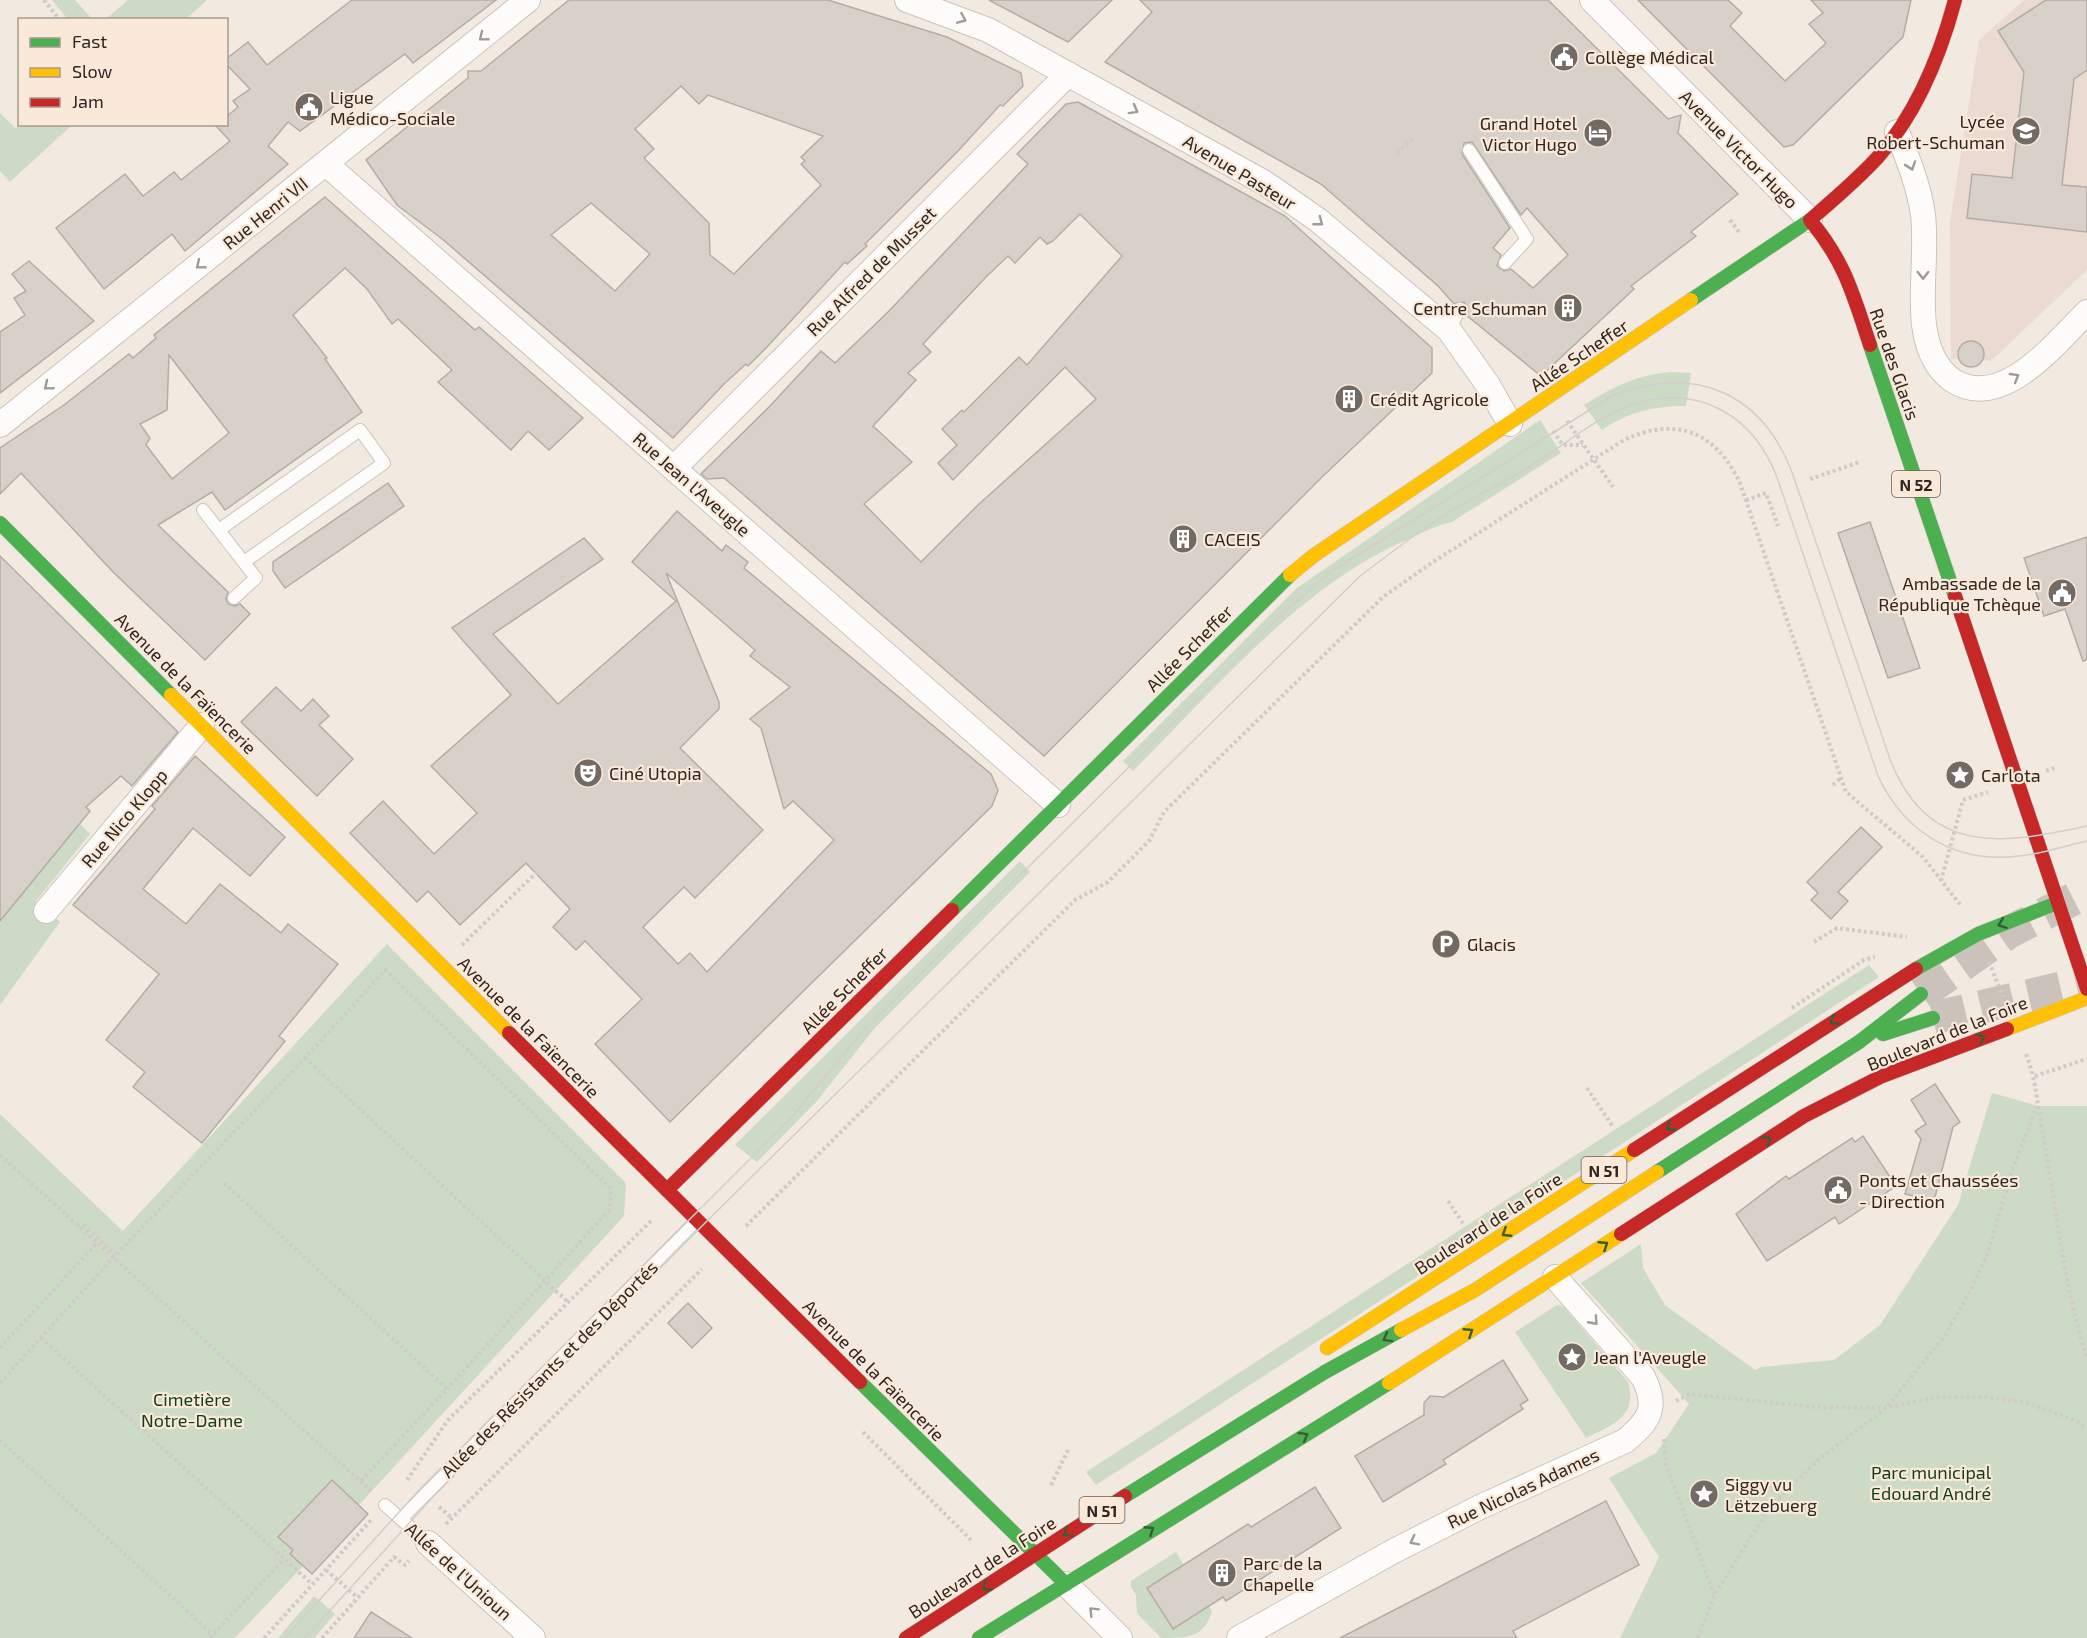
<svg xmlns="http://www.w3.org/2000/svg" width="2087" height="1638" font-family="'Exo 2',sans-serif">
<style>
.education{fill:#ebdad1}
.green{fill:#cddbc6}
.building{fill:#d8d1ca;stroke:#b4ada7;stroke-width:1.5;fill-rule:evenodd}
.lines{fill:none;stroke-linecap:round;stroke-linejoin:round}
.primary-tunnel{stroke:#cbc2bb;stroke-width:33;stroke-dasharray:33 16;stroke-linecap:butt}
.lane-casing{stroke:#cac4bd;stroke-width:14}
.street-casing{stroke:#cac4bd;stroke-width:26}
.fast-casing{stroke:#cac4bd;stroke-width:15}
.slow-casing{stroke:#cac4bd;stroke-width:15}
.jam-casing{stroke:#cac4bd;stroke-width:15}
.path{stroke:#cecbc8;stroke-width:4;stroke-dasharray:3 3;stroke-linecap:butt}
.lane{stroke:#fdfcfa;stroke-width:12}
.street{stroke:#fdfcfa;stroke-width:24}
.fast{stroke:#4caf50;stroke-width:14}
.slow{stroke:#ffc107;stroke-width:14}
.jam{stroke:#c62828;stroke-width:14}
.tram{stroke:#d1cecc;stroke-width:1.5}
.oneway{stroke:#9f9c98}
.oneway2{stroke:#395d34}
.labels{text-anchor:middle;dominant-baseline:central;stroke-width:4.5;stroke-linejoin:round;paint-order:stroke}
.shield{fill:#fae8d9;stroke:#6a6058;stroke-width:1.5}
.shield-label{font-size:16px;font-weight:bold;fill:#2d2621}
.poi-label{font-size:18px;fill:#2d2621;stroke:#fae8d9;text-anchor:start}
.street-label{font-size:18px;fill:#2d2621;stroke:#fae8d9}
.park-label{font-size:18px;fill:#0f3e18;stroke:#fae8d9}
</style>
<rect width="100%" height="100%" fill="#f2e9e1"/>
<!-- education -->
<path class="education" d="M2024,0H2087V270L1991,361L1984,360L1976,367L1965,366L1958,359H1951L1950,222L1979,40Z"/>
<!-- green -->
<g class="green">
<path d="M52,0H75L92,19H65L66,17Z"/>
<path d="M128,0H207L186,19H106Z"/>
<path d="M0,113L15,128L20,125H72L10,182L0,171Z"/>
<path d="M1672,372L1691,373L1686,406C1654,406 1628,412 1602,430L1584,405C1612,387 1639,374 1672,372Z"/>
<path d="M1540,420L1561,453L1452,522C1436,526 1423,532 1409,539C1302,584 1215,689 1133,771L1123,761L1297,588Z"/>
<path d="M0,743L90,834L36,901L60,922L0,1005Z"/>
<path d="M1020,861L1030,872L874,1029L817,1101L757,1162L735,1145Z"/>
<path d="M387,944L626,1183L624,1216L359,1505L368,1514L312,1574L303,1566L235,1638H0V1114L123,1231Z"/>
<path d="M1869,965L1879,977L1096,1485L1086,1472Z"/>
<path d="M1992,1093L2038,1106H2087V1638H1620L1659,1557L1609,1478L1656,1453L1689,1404L1581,1283L1641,1244L1643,1268L1665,1305L1755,1370L1761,1367L1834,1360L1880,1325L1958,1205Z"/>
<path d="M1557,1305L1563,1306L1628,1382C1638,1417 1612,1425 1586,1438L1515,1332Z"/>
<path d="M1176,1552L1185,1567L1173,1629L1209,1606L1212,1612C1203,1638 1188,1638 1161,1638L1137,1613L1136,1595L1131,1587V1581Z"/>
<path d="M314,1596L335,1614L314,1638H278Z"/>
</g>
<!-- building -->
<g class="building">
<path d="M352,0H496L413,63L405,54L300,131L288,122L268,146L288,164L185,251L172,234L104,289L56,228L125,174L143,196L174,172L181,180L230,141L216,126L226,124V117L238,107L233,101L250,89L226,64V59L248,42L267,65Z"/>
<path d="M569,0H828L947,37L1021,73L1023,86L1003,106L1000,105L958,151L865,244L867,246L847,264L845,262L767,347L748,366L746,364L724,384L673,438L441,238L397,205L366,160L468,78V71H481ZM681,86L699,104L708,95L823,136L801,157L805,161L801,164L821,185L734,274L710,255L709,223L644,158L654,149L635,129ZM591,203L650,254L615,291L551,235Z"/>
<path d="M989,0H1112L1068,42Z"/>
<path d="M1140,0H1548L1668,119L1681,115L1678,133L1738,194L1691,232L1696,236L1631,286L1634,289L1541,376L1466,315L1468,308L1464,302L1454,304L1438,286L1321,184L1105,62L1152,12ZM1472,142L1521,215L1527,208L1568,255L1533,288L1511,269L1504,271L1497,266L1501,255L1493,248L1510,228L1462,154L1464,143Z"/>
<path d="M1638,0H1728L1742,13L1730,26L1785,81L1826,43L1809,24L1823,13L1811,0H1911L1903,37L1793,145L1784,147Z"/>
<path d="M2046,0H2087V70L2074,79L2062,185L2087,187V232L1967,218L1972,174L2012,178L2024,72L1998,31Z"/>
<path d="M1078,102L1285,216L1432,348V373L1322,477L1044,756L744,495L724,478L707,479L701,474L769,407L821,351L835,363L889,311L1028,164L1017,154L1066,104ZM1080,214L1122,256L1027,365L1019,357L964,412L962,410L942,429L957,445L938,463L953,480L1065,367L1096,399L978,505L921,562L864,504L912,462L873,426L916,380L908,373L931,352L923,344L986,277L1008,256L1015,263L1040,237L1047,244L1053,241Z"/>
<path d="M325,197L475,330L479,327L583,418L549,450L528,431L511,450L438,382L452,370L398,319L392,324L367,289L345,268L293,315L327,358L325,359L362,412L225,510L212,492L158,525L228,592L226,599L228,604L235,606L240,604L250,614L205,660L113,572L21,473L0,494V448L64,405L129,354L133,358L156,338L154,335ZM169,355L229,433L172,479L146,445L150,438L140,424L167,410Z"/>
<path d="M29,261L94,321L0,393V332L25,315L14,298L26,291L12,274Z"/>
<circle cx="1971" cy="354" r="13"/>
<path d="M388,483L404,506L285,588L273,571V562Z"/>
<path d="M677,511L722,551L726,545L748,562L744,568L991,774L998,790L992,806L670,1122L595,1044L642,999L585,941L576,950L553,927L570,909L526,863L460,925L428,891L417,902L350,833L383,801L434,854L477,813L431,766L511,695L452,628L584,538L603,559L493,634L558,704L676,601L632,562ZM666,573L755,650L750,656L790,687L750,719L761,728L784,809L793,801L834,840L707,972L690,953L678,964L643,927L684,887L695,898L763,830L680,748L719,709V702Z"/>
<path d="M1870,522L1920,668L1888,678L1838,533Z"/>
<path d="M2087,537V660L2083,661L2065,609L2044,616L2024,558Z"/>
<path d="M0,556L178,732L132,786L121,776L86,807L90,811L0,921Z"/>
<path d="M276,687L301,711L313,699L329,716L319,725L353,759L317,796L241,722Z"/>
<path d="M195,756L285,837L250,876L193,828L143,889L186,924L220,884L281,933L288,924L338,964L279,1036L285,1041L202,1143L133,1087L145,1072L106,1040L159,974L73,905L155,809L152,806Z"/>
<path d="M1861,827L1882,847L1838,892L1848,901L1831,919L1811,900L1818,893L1807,882Z"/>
<path d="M1935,1084L1960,1122L1953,1127L1934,1201L1905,1194L1921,1139L1915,1131L1926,1124L1911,1100Z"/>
<path d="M1863,1136L1896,1186L1839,1224L1835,1217L1767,1261L1736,1214L1786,1176L1789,1179L1852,1138L1855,1142Z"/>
<path d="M688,1303L712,1328L692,1348L668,1323Z"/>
<path d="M1503,1360L1528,1400L1520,1405L1523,1409L1443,1460L1446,1464L1383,1502L1355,1456L1424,1415V1403L1430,1396L1444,1397Z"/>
<path d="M332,1480L368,1514L312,1574L290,1554L293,1550L278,1537Z"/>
<path d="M1315,1487L1341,1528L1226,1601L1223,1597L1173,1629L1147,1588L1248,1524L1251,1527Z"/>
<path d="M1606,1501L1639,1565L1513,1631L1517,1638H1340Z"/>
<path d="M371,1612L412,1638H354Z"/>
</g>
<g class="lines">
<!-- primary-tunnel -->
<g class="primary-tunnel">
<path d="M1921,994L2009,932L2087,892"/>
<path d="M1933,1018L2087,982"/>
</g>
<!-- lane casing -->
<g class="lane-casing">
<g id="lane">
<path d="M1469,150L1527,239L1505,263"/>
<path d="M1449,330L1460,309"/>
<path d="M203,510L256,578L234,598"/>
<path d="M219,530L360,430L384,463L244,562"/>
<path d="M385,1505L428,1543"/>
<path d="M401,1519L696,1221"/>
</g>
</g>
<!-- street casing -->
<g class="street-casing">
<g id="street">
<path d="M907,0L988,30L1265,183L1318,220L1449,330L1488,385L1510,424"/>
<path d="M1592,0L1810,220"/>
<path d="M1897,132C1908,159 1919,186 1923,215C1927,251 1920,289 1924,325C1927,347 1934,367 1952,380C2002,413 2056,342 2087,312"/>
<path d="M326,164L1058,805"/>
<path d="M0,425L528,0"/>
<path d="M674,468L1068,74"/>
<path d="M46,911L202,725"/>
<path d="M428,1543L533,1638"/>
<path d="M1066,1584L1120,1638"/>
<path d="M1239,1638L1392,1552L1480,1507L1625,1441C1649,1421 1659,1408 1643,1377L1555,1277"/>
</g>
</g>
<!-- fast casing -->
<g class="fast-casing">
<g id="fast">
<path d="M1691,300L1810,220"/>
<path d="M1870,345L1955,596"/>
<path d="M0,523L171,695"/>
<path d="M952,910L1290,575"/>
<path d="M1916,969L1978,934L2057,903"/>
<path d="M1883,1034L1933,1018"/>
<path d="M1657,1172L1859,1042L1921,994"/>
<path d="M860,1382L1066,1584L979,1638"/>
<path d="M1125,1496L1325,1372L1401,1330"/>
<path d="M1066,1584L1389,1383"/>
</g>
</g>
<!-- slow casing -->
<g class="slow-casing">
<g id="slow">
<path d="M1290,575L1313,556L1691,300"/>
<path d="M171,695L509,1033"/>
<path d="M2007,1029L2087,998"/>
<path d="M1401,1330L1475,1290L1657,1172"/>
<path d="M1327,1348L1634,1150"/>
<path d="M1389,1383L1621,1234"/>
</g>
</g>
<!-- jam casing -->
<g class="jam-casing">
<g id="jam">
<path d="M1870,345C1853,294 1845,262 1810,220C1833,200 1857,180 1878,157C1917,113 1940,56 1955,0"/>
<path d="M1955,596L2087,989"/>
<path d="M509,1033L860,1382"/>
<path d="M1634,1150L1916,969"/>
<path d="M667,1190L952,910"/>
<path d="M1621,1234L1804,1116L1880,1077L2007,1029"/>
<path d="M906,1638L1125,1496"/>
</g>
</g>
<!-- path -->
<g class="path">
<path d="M44,0L58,18L57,20"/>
<path d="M1397,153L1413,138"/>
<path d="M1730,220L1739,232"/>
<path d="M1567,421L1613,487"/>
<path d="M1553,431L1563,445H1583"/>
<path d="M1810,479L1860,462"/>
<path d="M1746,500L1766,493L1778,526"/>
<path d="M2046,771L2057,767"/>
<path d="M1833,785L1841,778"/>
<path d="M1941,881L1963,800L1988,792"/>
<path d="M1814,942L1837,928L1907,937"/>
<path d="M462,945L536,873"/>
<path d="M1989,962L2003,997"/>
<path d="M1792,1008L1864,960L1875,957"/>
<path d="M2026,1054C2036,1079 2037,1103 2042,1129C2056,1205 2063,1285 2087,1358"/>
<path d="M305,1058L569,1303"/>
<path d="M2035,1076L2087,1059"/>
<path d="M1587,1088L1613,1127"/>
<path d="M0,1155L371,1491"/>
<path d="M224,1183L447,1389L360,1482"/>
<path d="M1448,1201L1464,1225"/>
<path d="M77,1225L85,1226L116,1255"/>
<path d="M746,1226L1075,900L1108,882L1149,841L1164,812L1383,597L1433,562L1624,440C1676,416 1715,431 1740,483L1846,792L1923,857L1962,907"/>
<path d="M41,1338L312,1584"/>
<path d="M0,1348L96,1244"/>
<path d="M1572,1357L1583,1349"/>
<path d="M0,1383L112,1259L305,1058L385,970L611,1189L610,1209L447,1389"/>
<path d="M1676,1401L1690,1394L1814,1407L1886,1408L1937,1397H1987L2028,1403L2074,1420L2087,1428"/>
<path d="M863,1432L971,1540"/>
<path d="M1664,1439L1666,1464L1714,1594"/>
<path d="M0,1440L213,1635"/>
<path d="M407,1480L448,1420L652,1220"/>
<path d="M1051,1485L1068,1450"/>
<path d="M439,1507L452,1518"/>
<path d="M446,1524L702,1269"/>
<path d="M326,1570L357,1597"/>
<path d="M210,1638L284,1559"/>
<path d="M264,1638L372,1519"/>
<path d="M322,1638L394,1557L405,1565L409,1561"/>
<path d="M1698,1638L1715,1594L1770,1507L1818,1460L1886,1408L1943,1338L1966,1299L1986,1258L2013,1168L2037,1107"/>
</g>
<!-- lane -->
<use href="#lane" class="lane"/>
<!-- street -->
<use href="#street" class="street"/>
<!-- fast -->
<use href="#fast" class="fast"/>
<!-- slow -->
<use href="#slow" class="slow"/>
<!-- jam -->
<use href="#jam" class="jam"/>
<!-- tram -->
<g class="tram">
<path d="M285,1638L420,1489L790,1119L862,1032L1293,604L1332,571L1612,396C1694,364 1762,391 1793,475L1891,762C1930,857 2004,844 2087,826"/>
<path d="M305,1638L431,1499L702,1226L1359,577C1385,557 1410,538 1437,520C1467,500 1501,484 1532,465C1565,445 1597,416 1634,404C1701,383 1755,417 1778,480L1878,776C1905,833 1956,864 2019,856C2042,854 2065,846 2087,841"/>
</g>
</g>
<!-- one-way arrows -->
<defs><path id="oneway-chevron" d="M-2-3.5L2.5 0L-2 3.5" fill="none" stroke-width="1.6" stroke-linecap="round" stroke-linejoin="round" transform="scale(1.5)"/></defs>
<g class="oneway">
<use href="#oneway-chevron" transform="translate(962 19) rotate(23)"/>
<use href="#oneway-chevron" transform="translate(483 37) rotate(141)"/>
<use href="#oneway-chevron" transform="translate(1134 110) rotate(29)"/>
<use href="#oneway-chevron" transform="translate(1911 166) rotate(71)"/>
<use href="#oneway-chevron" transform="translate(1319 222) rotate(38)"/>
<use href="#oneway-chevron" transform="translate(200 265) rotate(141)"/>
<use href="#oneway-chevron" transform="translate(1923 275) rotate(90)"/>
<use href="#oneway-chevron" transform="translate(2015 377) rotate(-30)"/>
<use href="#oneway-chevron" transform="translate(48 386) rotate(141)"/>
<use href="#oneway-chevron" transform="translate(1594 1321) rotate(48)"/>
<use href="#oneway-chevron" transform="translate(1414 1541) rotate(153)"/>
<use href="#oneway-chevron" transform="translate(1093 1611) rotate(-135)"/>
</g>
<g class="oneway2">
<use href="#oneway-chevron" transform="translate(2002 924) rotate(159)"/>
<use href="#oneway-chevron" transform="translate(1834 1021) rotate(147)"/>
<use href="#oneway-chevron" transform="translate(1981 1038) rotate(-21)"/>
<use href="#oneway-chevron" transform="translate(1670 1127) rotate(147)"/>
<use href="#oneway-chevron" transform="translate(1767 1140) rotate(-32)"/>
<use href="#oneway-chevron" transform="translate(1506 1233) rotate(147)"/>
<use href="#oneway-chevron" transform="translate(1604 1245) rotate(-33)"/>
<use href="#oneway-chevron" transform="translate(1469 1332) rotate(-33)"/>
<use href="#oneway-chevron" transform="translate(1387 1338) rotate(151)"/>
<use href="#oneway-chevron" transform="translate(1304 1436) rotate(-31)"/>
<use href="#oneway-chevron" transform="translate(1150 1530) rotate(-33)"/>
<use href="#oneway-chevron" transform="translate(1067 1533) rotate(145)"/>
<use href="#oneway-chevron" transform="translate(986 1587) rotate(147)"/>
</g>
<!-- icons -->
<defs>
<g id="civic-disc" transform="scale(1.5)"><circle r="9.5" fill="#726a64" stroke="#fae8d9"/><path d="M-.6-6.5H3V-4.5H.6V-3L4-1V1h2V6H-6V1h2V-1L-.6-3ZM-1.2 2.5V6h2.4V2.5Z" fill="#fff"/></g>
<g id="school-disc" transform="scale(1.5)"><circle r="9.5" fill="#726a64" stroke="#fae8d9"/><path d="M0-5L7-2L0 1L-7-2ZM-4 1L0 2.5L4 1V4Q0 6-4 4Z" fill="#fff"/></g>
<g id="hotel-disc" transform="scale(1.5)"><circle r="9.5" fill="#726a64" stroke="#fae8d9"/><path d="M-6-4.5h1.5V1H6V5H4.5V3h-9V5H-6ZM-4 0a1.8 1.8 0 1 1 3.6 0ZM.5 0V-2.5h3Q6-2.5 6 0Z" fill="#fff"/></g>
<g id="building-disc" transform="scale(1.5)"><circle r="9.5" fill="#726a64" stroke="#fae8d9"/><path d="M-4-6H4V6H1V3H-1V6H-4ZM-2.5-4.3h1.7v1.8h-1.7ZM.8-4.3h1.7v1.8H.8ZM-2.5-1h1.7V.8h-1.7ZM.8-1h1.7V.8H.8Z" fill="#fff"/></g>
<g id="theatre-disc" transform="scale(1.5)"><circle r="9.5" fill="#726a64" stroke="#fae8d9"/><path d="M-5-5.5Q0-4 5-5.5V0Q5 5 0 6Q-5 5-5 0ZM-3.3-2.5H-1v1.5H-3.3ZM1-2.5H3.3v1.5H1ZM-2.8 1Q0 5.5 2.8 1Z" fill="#fff"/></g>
<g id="sight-disc" transform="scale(1.5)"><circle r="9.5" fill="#726a64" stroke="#fae8d9"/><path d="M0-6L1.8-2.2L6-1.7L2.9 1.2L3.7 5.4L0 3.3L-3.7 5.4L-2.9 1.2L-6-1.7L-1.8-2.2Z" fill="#fff"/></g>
<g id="parking-disc" transform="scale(1.5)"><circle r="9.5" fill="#726a64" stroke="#fae8d9"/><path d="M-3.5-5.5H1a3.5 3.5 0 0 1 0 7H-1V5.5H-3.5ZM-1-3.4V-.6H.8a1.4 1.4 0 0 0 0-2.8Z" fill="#fff"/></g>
</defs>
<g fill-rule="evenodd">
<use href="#civic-disc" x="1564" y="57"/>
<use href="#civic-disc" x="309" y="107"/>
<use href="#school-disc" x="2026" y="131"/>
<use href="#hotel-disc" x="1598" y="133"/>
<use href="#building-disc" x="1568" y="308"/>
<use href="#building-disc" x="1349" y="399"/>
<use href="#building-disc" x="1183" y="539"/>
<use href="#civic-disc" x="2062" y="593"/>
<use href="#theatre-disc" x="588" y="773"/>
<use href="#sight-disc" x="1960" y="775"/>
<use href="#parking-disc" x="1446" y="944"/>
<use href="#civic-disc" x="1838" y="1190"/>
<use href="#sight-disc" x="1572" y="1357"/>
<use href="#sight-disc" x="1704" y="1494"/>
<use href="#building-disc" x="1222" y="1573"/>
</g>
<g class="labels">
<!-- shield labels -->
<g class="shield">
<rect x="1892" y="471" width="48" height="26" rx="4.5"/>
<rect x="1581.5" y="1157" width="45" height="26" rx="4.5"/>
<rect x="1079.5" y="1497" width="45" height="26" rx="4.5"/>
</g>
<g class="shield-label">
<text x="1916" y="484">N 52</text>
<text x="1604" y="1170">N 51</text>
<text x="1102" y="1510">N 51</text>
</g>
<!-- poi labels -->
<g class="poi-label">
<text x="1585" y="57">Collège Médical</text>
<text x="330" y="97">Ligue<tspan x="330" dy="21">Médico-Sociale</tspan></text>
<text x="2005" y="121" text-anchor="end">Lycée<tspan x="2005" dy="21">Robert-Schuman</tspan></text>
<text x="1577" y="123" text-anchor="end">Grand Hotel<tspan x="1577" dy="21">Victor Hugo</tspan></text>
<text x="1547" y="308" text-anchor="end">Centre Schuman</text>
<text x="1370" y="399">Crédit Agricole</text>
<text x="1204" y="539">CACEIS</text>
<text x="2041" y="583" text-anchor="end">Ambassade de la<tspan x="2041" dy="21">République Tchèque</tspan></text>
<text x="609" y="773">Ciné Utopia</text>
<text x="1981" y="775">Carlota</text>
<text x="1467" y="944">Glacis</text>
<text x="1859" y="1180">Ponts et Chaussées<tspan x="1859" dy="21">- Direction</tspan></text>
<text x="1593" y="1357">Jean l'Aveugle</text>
<text x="1725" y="1484">Siggy vu<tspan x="1725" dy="21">Lëtzebuerg</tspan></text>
<text x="1243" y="1563">Parc de la<tspan x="1243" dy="21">Chapelle</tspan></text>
</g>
<!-- street labels -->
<g class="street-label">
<text transform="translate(1739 149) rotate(45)">Avenue Victor Hugo</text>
<text transform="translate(1240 172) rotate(31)">Avenue Pasteur</text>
<text transform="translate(265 213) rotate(-39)">Rue Henri VII</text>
<text transform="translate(871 271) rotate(-45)">Rue Alfred de Musset</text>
<text transform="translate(1579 355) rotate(-34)">Allée Scheffer</text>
<text transform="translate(1895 364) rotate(71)">Rue des Glacis</text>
<text transform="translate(692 484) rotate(41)">Rue Jean l'Aveugle</text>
<text transform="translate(1189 648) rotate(-45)">Allée Scheffer</text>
<text transform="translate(186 683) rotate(45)">Avenue de la Faïencerie</text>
<text transform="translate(124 818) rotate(-50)">Rue Nico Klopp</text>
<text transform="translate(844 990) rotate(-45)">Allée Scheffer</text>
<text transform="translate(529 1027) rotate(45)">Avenue de la Faïencerie</text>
<text transform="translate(1947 1033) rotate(-22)">Boulevard de la Foire</text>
<text transform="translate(1488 1223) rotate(-33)">Boulevard de la Foire</text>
<text transform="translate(549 1369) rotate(-45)">Allée des Résistants et des Déportés</text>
<text transform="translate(874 1370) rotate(45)">Avenue de la Faïencerie</text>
<text transform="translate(1523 1488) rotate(-25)">Rue Nicolas Adames</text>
<text transform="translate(982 1567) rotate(-33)">Boulevard de la Foire</text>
<text transform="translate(459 1571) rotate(42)">Allée de l'Unioun</text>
</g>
<!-- park labels -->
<g class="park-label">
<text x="192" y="1399">Cimetière<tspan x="192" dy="21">Notre-Dame</tspan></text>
<text x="1931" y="1472">Parc municipal<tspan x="1931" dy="21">Edouard André</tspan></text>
</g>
</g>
<!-- legend -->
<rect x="18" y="18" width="210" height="108" fill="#fae8d9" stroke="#a89a8f" stroke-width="1.5"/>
<rect x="30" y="38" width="30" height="9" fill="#4caf50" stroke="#a89a8f" stroke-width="1.5"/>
<text x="72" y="48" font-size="18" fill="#2d2621">Fast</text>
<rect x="30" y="68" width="30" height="9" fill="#ffc107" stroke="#a89a8f" stroke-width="1.5"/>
<text x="72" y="78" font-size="18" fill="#2d2621">Slow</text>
<rect x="30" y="98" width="30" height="9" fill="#c62828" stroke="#a89a8f" stroke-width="1.5"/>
<text x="72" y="108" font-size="18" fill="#2d2621">Jam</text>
</svg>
